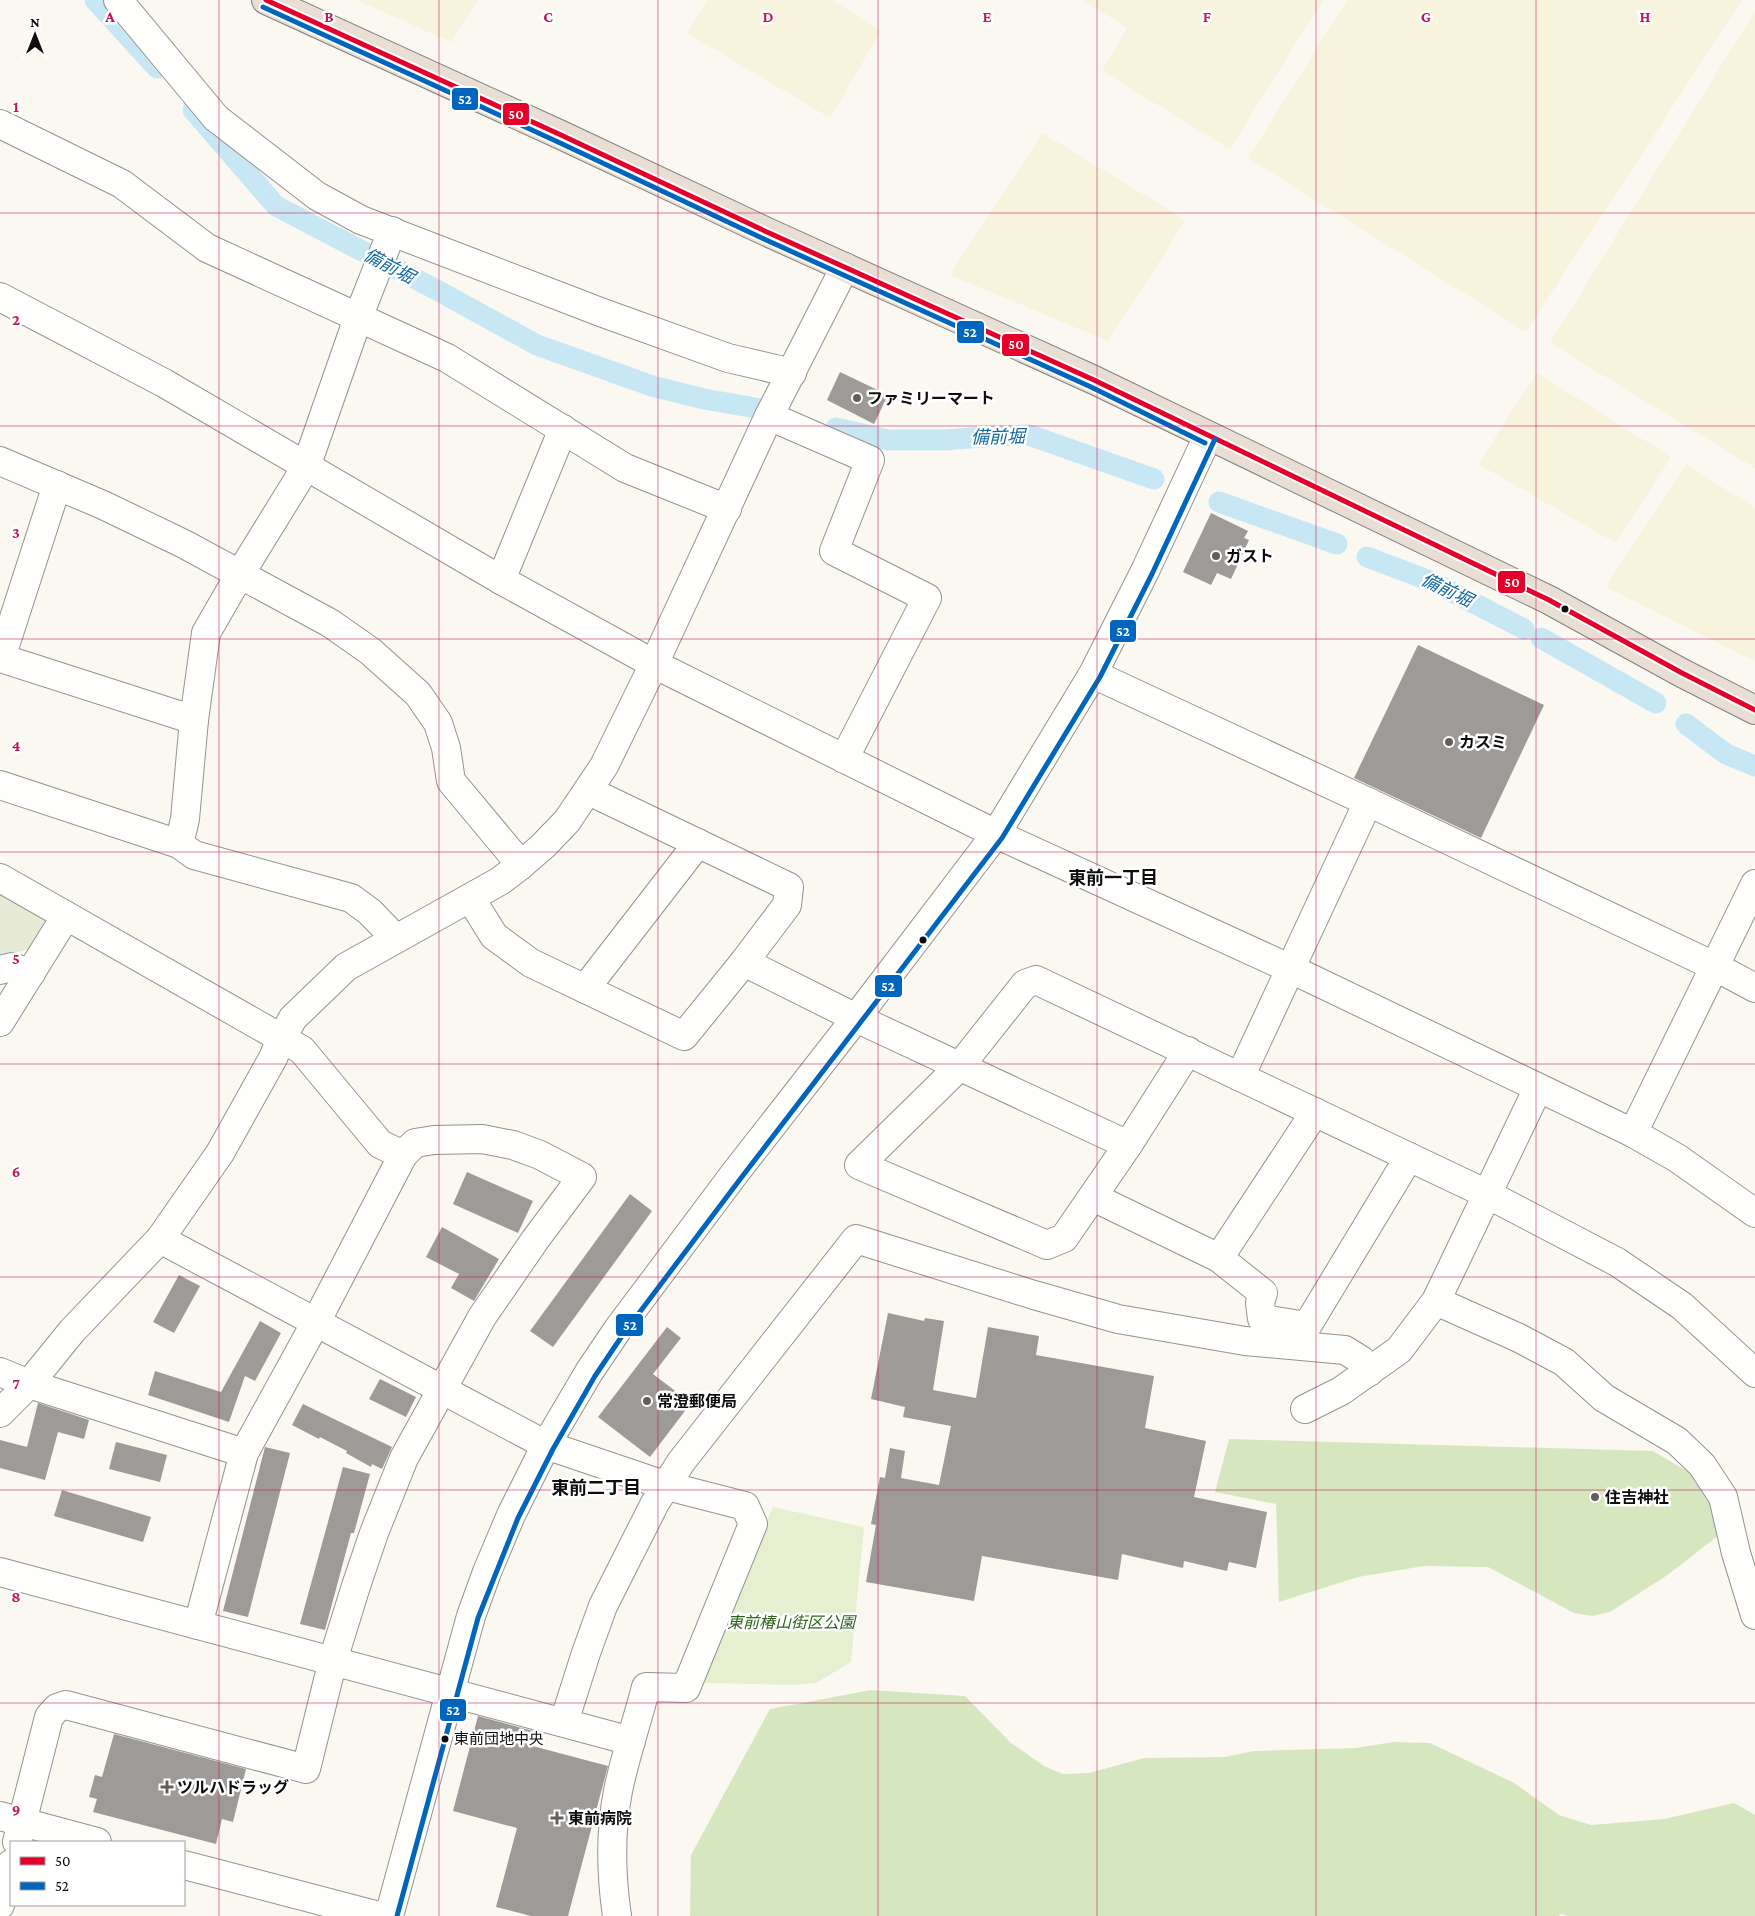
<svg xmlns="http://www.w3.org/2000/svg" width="1755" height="1916" font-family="'Crimson Pro','Noto Sans JP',serif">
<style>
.farmland{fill:#f7f3dd}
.green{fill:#e6f0d1}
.forest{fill:#d6e7bf}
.cemetery{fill:#e7ebd6}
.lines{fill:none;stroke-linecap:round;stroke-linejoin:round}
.canal{stroke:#c8e7f4;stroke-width:21}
.building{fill:#9e9a97}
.minor-casing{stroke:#949390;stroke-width:30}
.highway-casing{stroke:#81807d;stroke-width:30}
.minor{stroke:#fefefd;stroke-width:28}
.highway{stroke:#e9ded4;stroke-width:28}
.bus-1-casing{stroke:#fff;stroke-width:9}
.bus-2-casing{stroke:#fff;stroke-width:9}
.bus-1{stroke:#e4002b;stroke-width:5}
.bus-2{stroke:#0065bd;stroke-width:5}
.grid{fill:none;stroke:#c2185b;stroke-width:1;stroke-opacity:0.55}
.poi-dot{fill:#605f5d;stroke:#fff;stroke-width:2}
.bus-dot{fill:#0d0d0d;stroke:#fff;stroke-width:2}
.labels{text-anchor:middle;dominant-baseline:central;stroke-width:5;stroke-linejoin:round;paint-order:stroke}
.bus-label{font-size:15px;fill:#0d0d0d;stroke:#fff;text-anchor:start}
.poi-label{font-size:16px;font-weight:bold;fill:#0d0d0d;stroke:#fff;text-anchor:start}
.park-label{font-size:16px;font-style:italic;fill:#30641e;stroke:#fff}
.water-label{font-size:18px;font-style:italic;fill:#176b9e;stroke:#fff}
.neighbourhood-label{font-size:18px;font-weight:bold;fill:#0d0d0d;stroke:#fff}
.grid-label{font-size:16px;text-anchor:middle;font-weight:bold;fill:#c2185b;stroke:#fff;stroke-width:5;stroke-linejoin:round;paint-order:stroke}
.line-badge{stroke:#fff;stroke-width:2}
.badge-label{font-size:14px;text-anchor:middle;font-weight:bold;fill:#fff}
</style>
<rect width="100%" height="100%" fill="#fbf8f1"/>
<!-- farmland -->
<g class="farmland">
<path d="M357,0H478L451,42Z"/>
<path d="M708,0H832L881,31L830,118L687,33Z"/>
<path d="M1083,0H1323L1230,149L1102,71L1127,28Z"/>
<path d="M1347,0H1742L1526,332L1248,158Z"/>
<path d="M1755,11V468L1550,343Z"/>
<path d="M1042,133L1186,220L1108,341L950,275Z"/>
<path d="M1537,373L1671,457L1616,543L1478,464Z"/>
<path d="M1686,464L1755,508V655L1752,660L1606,587Z"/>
</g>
<!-- green -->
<path class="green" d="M773,1507L864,1527L851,1662L816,1683L794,1685L705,1683L700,1673Z"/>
<!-- forest -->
<g class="forest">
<path d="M1229,1439L1653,1451L1695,1476L1709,1502L1719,1535L1669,1574L1610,1612L1592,1616L1574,1613L1488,1567L1424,1566L1358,1577L1279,1602L1276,1504L1215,1492Z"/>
<path d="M871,1690L965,1696L1010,1742L1044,1766L1063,1774L1089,1773L1144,1758L1225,1757L1254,1751L1356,1748L1393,1742L1430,1743L1514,1783L1559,1815L1591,1825L1664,1819L1734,1803L1755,1815V1916H1568L1560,1914L1559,1916H690L691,1855L770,1709Z"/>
</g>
<!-- cemetery -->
<path class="cemetery" d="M0,894L46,919L33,948L0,957Z"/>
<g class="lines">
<!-- canal -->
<g class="canal">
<path d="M95,0L157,68"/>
<path d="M193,110L276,206L435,289L537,345L652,386L704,399L761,409"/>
<path d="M836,428L888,440H945L995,436L1029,435L1154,479"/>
<path d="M1219,502L1337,544"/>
<path d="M1367,557L1433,582L1524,629"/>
<path d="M1541,638L1656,703"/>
<path d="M1686,724L1726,754L1755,766"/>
</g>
</g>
<!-- building -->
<g class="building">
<path d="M840,372L888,395L874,424L827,400Z"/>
<path d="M1211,513L1248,531L1244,538L1249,540L1231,579L1217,573L1211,585L1183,572Z"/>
<path d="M1418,645L1544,705L1481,838L1354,778Z"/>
<path d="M467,1172L533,1201L518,1233L453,1204Z"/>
<path d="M630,1194L652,1211L553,1347L530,1331Z"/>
<path d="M442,1227L499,1259L474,1301L451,1288L459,1274L426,1257Z"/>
<path d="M179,1275L200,1286L174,1333L153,1322Z"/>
<path d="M888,1313L924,1321L925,1318L944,1321L933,1390L976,1398L988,1327L1039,1336L1036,1355L1154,1376L1145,1428L1206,1441L1194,1497L1267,1512L1256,1568L1229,1562L1227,1571L1184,1561L1183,1568L1122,1554L1118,1580L982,1556L974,1601L866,1582L876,1525L871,1524L880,1477L885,1478L890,1448L905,1451L901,1478L939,1485L951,1426L903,1417L905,1407L871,1399Z"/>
<path d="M260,1321L281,1333L255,1381L245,1376L229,1422L148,1395L155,1371L221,1392Z"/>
<path d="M667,1327L681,1338L653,1374L691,1403L650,1457L598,1417Z"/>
<path d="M380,1379L416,1397L406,1417L369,1399Z"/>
<path d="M38,1403L89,1420L84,1439L58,1432L45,1480L0,1468V1440L27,1447Z"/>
<path d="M303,1404L392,1447L382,1469L372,1464L371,1467L346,1453L347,1451L320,1437L319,1439L292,1425Z"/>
<path d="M116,1442L167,1455L160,1482L109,1469Z"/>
<path d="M265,1447L290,1453L248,1617L223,1611Z"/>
<path d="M343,1467L370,1474L354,1533H351L325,1630L300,1624Z"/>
<path d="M62,1490L151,1517L143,1542L54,1516Z"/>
<path d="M478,1716L533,1731L529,1745L608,1766L568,1916H531L496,1907L517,1828L453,1811Z"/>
<path d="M114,1734L246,1769L233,1822L222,1819L216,1844L93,1812L97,1799L89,1797L95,1775L102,1777Z"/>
</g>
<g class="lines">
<!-- minor casing -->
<g class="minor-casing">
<g id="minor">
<path d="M118,0L216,118L317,196L361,220L603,313L728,358L792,373"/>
<path d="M0,124L122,184L207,248L447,358L625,468L727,509"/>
<path d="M0,297L164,383L501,580L654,664L996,834L1291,969L1633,1133L1677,1158L1755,1213"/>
<path d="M769,416L870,460L834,551L927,598L844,759"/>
<path d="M0,461L103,505L184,544L330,623L370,651L418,694L438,723L446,748L451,781L521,865"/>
<path d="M57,485L1,658L194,720"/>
<path d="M501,580L563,429"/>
<path d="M1093,674L1368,802L1716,967L1755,988"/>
<path d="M0,785L179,844L185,819L194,720L206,633L240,574L306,467L358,318L392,231"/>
<path d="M179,844L194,855L351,898L370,912L395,938"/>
<path d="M0,878L302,1050L380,1144L403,1155"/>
<path d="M471,899L494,936L531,963L684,1036L744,962L787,905L789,887L589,791"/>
<path d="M744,962L856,1018L1128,1145"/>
<path d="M0,970L12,967L31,973"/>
<path d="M585,989L698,843"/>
<path d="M0,1022L66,916"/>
<path d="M1188,1051L1128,1145L1064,1238L1047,1245L859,1165L960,1066L1025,984L1036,980L1487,1194L1617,1262L1682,1306L1755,1373"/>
<path d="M1240,1077L1368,802"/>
<path d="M1633,1133L1755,884"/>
<path d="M1093,1197L1219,1258L1263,1293L1260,1303L1262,1319L1307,1326L1409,1157"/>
<path d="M160,1239L546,1445L667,1486L745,1506L753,1524L686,1688L646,1687C637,1722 625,1756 618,1791C610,1832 611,1875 617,1916"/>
<path d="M1219,1258L1315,1112"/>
<path d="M1436,1301L1519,1338L1564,1362L1604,1398L1677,1441L1702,1465L1723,1497L1736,1553L1755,1615"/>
<path d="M0,1372L29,1384L244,1453"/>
<path d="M1305,1409L1341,1391L1399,1350L1436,1301L1538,1088"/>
<path d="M0,1413L29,1384L72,1331L160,1239L220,1153L273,1058L281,1039L293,1018L346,967L500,881L521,865L543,846L567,821L604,766L654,664L769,416L845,267"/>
<path d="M0,1572L631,1741"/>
<path d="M564,1722L586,1653L603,1606L655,1503L681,1462L856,1239L1034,1295L1118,1319L1245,1341L1345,1350L1361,1360L1369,1372"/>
<path d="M0,1816L97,1842"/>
<path d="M17,1842L49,1717L57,1708L66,1705L306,1769L333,1660L356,1586L374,1533L404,1458L482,1317L535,1240L582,1177L540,1155L513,1145L482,1139L434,1140L415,1143L403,1155L316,1322L244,1453L198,1625"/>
<path d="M184,1865L379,1916"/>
<path d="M0,1905L11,1864"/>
<path d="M389,1916L471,1616L487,1572L511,1515L546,1445L589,1372L618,1329L735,1173L856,1018L996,834L1093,674L1145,571L1208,436"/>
</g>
</g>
<!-- highway casing -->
<g class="highway-casing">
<path id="highway" d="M266,0L561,135L767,232L1094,380L1549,600L1682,673L1755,710"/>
</g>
<!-- minor -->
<use href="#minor" class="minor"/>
<!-- highway -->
<use href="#highway" class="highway"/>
<!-- bus-1 casing -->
<g class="bus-1-casing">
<path id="bus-1" d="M266,0L561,135L767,232L1094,380L1549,600L1682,673L1755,710"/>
</g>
<!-- bus-2 casing -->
<g class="bus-2-casing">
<g id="bus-2">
<path d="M263,7L558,142L764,239L1091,387L1205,443"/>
<path d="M397,1916L478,1618L518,1518L553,1449L595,1376L624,1333L741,1178L1002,838L1100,677L1152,574L1215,439"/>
</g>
</g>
<!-- bus-1 -->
<use href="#bus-1" class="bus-1"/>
<!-- bus-2 -->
<use href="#bus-2" class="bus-2"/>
</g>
<!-- grid -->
<path class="grid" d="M219,0V1916M439,0V1916M658,0V1916M878,0V1916M1097,0V1916M1316,0V1916M1536,0V1916M0,213H1755M0,426H1755M0,639H1755M0,852H1755M0,1064H1755M0,1277H1755M0,1490H1755M0,1703H1755"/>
<!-- markers -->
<g class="poi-dot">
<circle cx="857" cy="398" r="5"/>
<circle cx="1216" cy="556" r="5"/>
<circle cx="1449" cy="742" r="5"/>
<circle cx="647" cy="1401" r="5"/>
<circle cx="1595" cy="1497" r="5"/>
<path d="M164.5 1779.5h5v5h5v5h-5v5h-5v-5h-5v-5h5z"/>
<path d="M554.5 1810.5h5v5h5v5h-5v5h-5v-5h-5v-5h5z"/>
</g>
<g class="bus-dot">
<circle cx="1565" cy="609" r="4.5"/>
<circle cx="923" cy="940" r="4.5"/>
<circle cx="445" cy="1739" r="4.5"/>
</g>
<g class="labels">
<!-- bus labels -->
<g class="bus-label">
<text x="454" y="1739">東前団地中央</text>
</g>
<!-- poi labels -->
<g class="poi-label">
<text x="867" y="398">ファミリーマート</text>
<text x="1226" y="556">ガスト</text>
<text x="1459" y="742">カスミ</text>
<text x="657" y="1401">常澄郵便局</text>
<text x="1605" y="1497">住吉神社</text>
<text x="177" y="1787">ツルハドラッグ</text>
<text x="568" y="1818">東前病院</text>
</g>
<!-- park labels -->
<g class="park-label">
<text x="791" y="1622">東前椿山街区公園</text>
</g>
<!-- water labels -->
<g class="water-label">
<text transform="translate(389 266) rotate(28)">備前堀</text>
<text transform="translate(998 437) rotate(-1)">備前堀</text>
<text transform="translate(1447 590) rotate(26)">備前堀</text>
</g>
<!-- neighbourhood labels -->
<g class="neighbourhood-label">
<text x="1113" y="878">東前一丁目</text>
<text x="596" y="1488">東前二丁目</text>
</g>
</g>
<g class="grid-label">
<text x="110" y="22">A</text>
<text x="329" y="22">B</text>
<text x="548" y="22">C</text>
<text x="768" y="22">D</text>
<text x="987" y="22">E</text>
<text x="1207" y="22">F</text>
<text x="1426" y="22">G</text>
<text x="1645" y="22">H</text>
<text x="16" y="112">1</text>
<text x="16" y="325">2</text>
<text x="16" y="538">3</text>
<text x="16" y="751">4</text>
<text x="16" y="964">5</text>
<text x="16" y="1177">6</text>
<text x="16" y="1389">7</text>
<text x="16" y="1602">8</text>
<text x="16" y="1815">9</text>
</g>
<g class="line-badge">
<rect x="451" y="87" width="28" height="24" rx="5" fill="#0065bd"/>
<rect x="502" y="102" width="28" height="24" rx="5" fill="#e4002b"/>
<rect x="956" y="320" width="29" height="24" rx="5" fill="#0065bd"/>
<rect x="1001" y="333" width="29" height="24" rx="5" fill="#e4002b"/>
<rect x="1497" y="570" width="29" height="24" rx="5" fill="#e4002b"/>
<rect x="1109" y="619" width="28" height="24" rx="5" fill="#0065bd"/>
<rect x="874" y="974" width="29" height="24" rx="5" fill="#0065bd"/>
<rect x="615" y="1313" width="29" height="24" rx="5" fill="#0065bd"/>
<rect x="439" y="1698" width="28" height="24" rx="5" fill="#0065bd"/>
</g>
<g class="badge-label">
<text x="465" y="104">52</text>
<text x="516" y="119">50</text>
<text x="970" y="337">52</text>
<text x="1016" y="349">50</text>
<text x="1512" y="587">50</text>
<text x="1123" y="636">52</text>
<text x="888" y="991">52</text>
<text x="630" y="1330">52</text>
<text x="453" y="1715">52</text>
</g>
<!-- legend -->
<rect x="10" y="1841" width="175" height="65" fill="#ffffff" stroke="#9e9e9e"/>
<rect x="20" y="1857" width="25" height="8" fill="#e4002b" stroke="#9e9e9e"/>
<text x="55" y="1866" font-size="15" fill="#0d0d0d">50</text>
<rect x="20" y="1882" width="25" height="8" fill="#0065bd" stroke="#9e9e9e"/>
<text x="55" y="1891" font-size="15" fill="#0d0d0d">52</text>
<!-- north arrow -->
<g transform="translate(35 35)" stroke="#ffffff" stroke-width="4" paint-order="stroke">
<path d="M0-4L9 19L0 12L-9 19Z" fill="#0d0d0d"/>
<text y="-8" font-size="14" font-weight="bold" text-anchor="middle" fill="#0d0d0d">N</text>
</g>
</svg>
